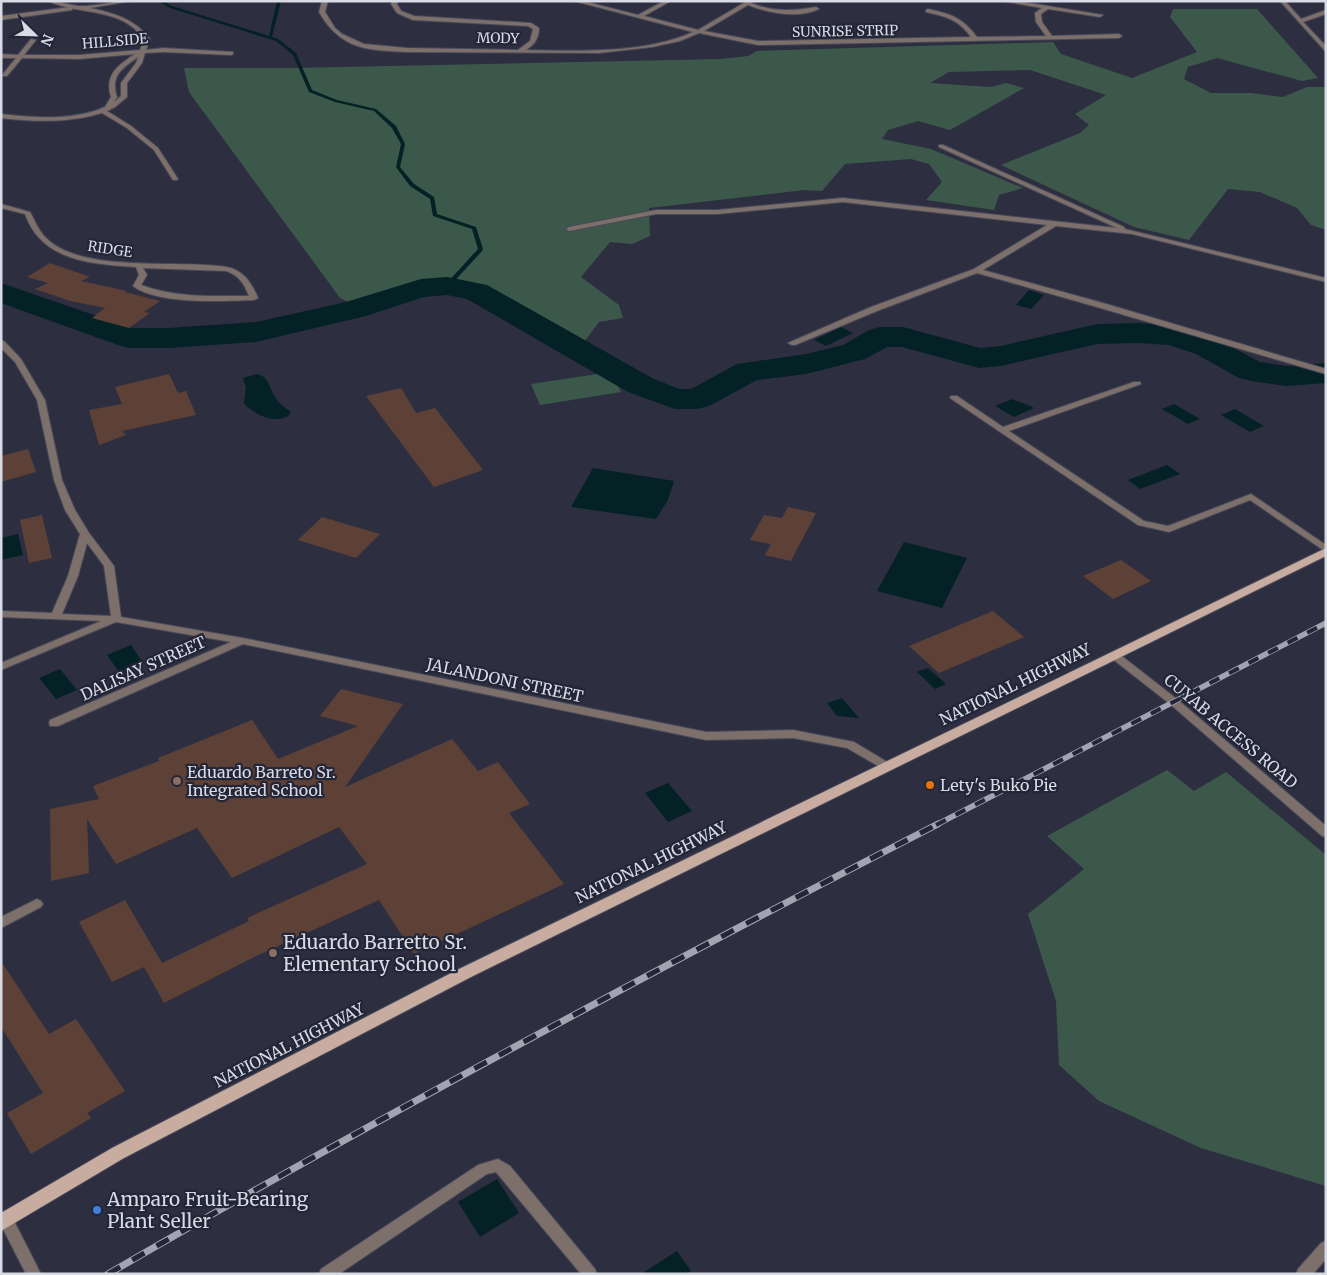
<svg xmlns="http://www.w3.org/2000/svg" width="1327" height="1275" font-family="Merriweather,serif">
<style>
.green{fill:#3c584b}
.water{fill:#042125}
.lines{fill:none;stroke-linecap:round;stroke-linejoin:round}
.stream{fill:#042125;fill-rule:evenodd}
.river{fill:#042125;fill-rule:evenodd}
.building{fill:#5e4136}
.minor-casing{stroke:#484a5b;stroke-width:2}
.primary-casing{stroke:#484a5b;stroke-width:2}
.minor{fill:#7d6f69;fill-rule:evenodd}
.primary{fill:#c8ac9f;fill-rule:evenodd}
.rail-far1-casing{stroke:#a2a4b1;stroke-width:5.5}
.rail-casing{stroke:#a2a4b1;stroke-width:7}
.rail-far1{stroke:#232637;stroke-width:4;stroke-dasharray:11;stroke-linecap:butt}
.rail{stroke:#232637;stroke-width:5;stroke-dasharray:14;stroke-linecap:butt}
.education-dot{fill:#8d6e63;stroke:#232637;stroke-width:2}
.food-dot{fill:#e8710a;stroke:#232637;stroke-width:2}
.shop-dot{fill:#3f7fe0;stroke:#232637;stroke-width:2}
.labels{text-anchor:middle;dominant-baseline:central;stroke-width:4.5;stroke-linejoin:round;paint-order:stroke}
.far-street-label{font-size:14px;fill:#d8dae5;stroke:#232637}
.street-label{font-size:16px;fill:#d8dae5;stroke:#232637}
.poi-label{font-size:16px;fill:#d8dae5;stroke:#232637;text-anchor:start}
.near-poi-label{font-size:19px;fill:#d8dae5;stroke:#232637;text-anchor:start}
</style>
<rect width="100%" height="100%" fill="#2d2f41"/>
<!-- green -->
<g class="green">
<path d="M1173,9H1257L1318,78L1302,81L1217,58L1188,67L1184,79L1211,93H1251L1283,97L1307,87H1326V230L1311,225L1297,208L1260,192L1228,189L1189,240L1134,227L1001,165L1080,133L1089,125L1075,114L1106,95L1030,70L949,72L930,83L991,87L1006,83L1024,88L950,130L918,121L888,130L882,139L931,149L1023,188L999,195L994,210L926,200L942,182L929,164L911,159L845,164L822,191L804,190L649,208L650,236L632,244L610,242L581,277L619,305L623,318L599,322L578,350C544,331 482,287 445,286C414,285 382,297 352,304L340,298L189,92L184,68H293L721,59L748,56L757,51L1053,42L1061,54L1132,78L1197,52L1170,17Z"/>
<path d="M611,372L621,392L540,405L531,384Z"/>
<path d="M1167,770L1194,791L1226,772L1326,855V1186L1201,1148L1099,1101L1059,1065L1056,1001L1028,914L1084,869L1047,836Z"/>
</g>
<!-- water -->
<g class="water">
<path d="M1029,290L1044,295L1031,309L1016,305Z"/>
<path d="M841,327L853,333L826,346L814,340Z"/>
<path d="M257,374C271,378 268,388 276,398C279,404 286,408 291,412L287,417C271,423 255,414 244,404L246,388L243,378Z"/>
<path d="M1012,399C1020,403 1027,404 1034,408L1014,417L995,406Z"/>
<path d="M1174,404L1200,419L1188,424L1162,409Z"/>
<path d="M1235,409L1264,426L1250,432L1221,415Z"/>
<path d="M1167,465L1180,474L1140,489L1128,480Z"/>
<path d="M593,468L674,481L668,500L656,519L571,507Z"/>
<path d="M18,534L23,555L1,560V538Z"/>
<path d="M904,542L967,558L942,608L877,591Z"/>
<path d="M131,645L143,663L119,672L107,655Z"/>
<path d="M928,668L946,684L935,689L917,672Z"/>
<path d="M60,669L77,690L56,699L39,678Z"/>
<path d="M842,698L859,718L837,716L827,703Z"/>
<path d="M668,783L692,811L668,822L645,793Z"/>
<path d="M497,1179L519,1213L480,1237L458,1202Z"/>
<path d="M677,1251L691,1271L687,1274H641Z"/>
</g>
<g class="lines">
<!-- stream -->
<path class="stream" d="M158,1H163L172,6L269,36L277,1H281L272,37L278,39L296,53L312,90L337,100L376,109L396,126L405,144L400,167L414,184L434,197L437,214L476,227L483,249V250L449,287H445V285L478,249L472,229L433,216L430,199L410,186L396,167L401,144L392,128L374,111L335,102L309,92L293,55L276,41L170,8Z"/>
<!-- river -->
<path class="river" d="M447,277L487,285L652,378L679,389H691L737,364L806,354L843,345L869,330L880,327H903L980,348L1001,346L1097,324L1138,323L1172,326L1218,340L1260,362L1286,366L1326,363V383L1286,386L1251,381L1239,378L1196,354L1169,345L1138,343L1097,344L1001,366L979,368L902,347H887L865,359L806,374L757,380L709,406L697,409H675L628,392L467,299L447,295L424,297L366,316L256,342L169,348H129L118,345L1,303V283L132,328H169L256,322L346,302L421,279Z"/>
</g>
<!-- building -->
<g class="building">
<path d="M50,263L90,277L81,281L127,291L125,292L160,301L144,312L150,313L129,328L92,318L105,308L70,301L35,289L48,283L27,277Z"/>
<path d="M169,374L178,393L186,391L196,415L122,431L126,435L99,445L89,410L122,404L115,387Z"/>
<path d="M401,388L416,413L435,408L483,470L434,487L366,396Z"/>
<path d="M28,449L36,472L1,482V456Z"/>
<path d="M788,507L816,513L791,561L765,555L771,544L750,540L764,515L782,518Z"/>
<path d="M42,515L52,558L29,563L20,520Z"/>
<path d="M322,517L380,534L356,558L298,540Z"/>
<path d="M1121,560L1151,581L1113,599L1083,576Z"/>
<path d="M993,611L1024,637L939,673L909,646Z"/>
<path d="M341,689L403,704L345,787L452,739L478,771L498,762L530,804L509,813L564,884L414,954L379,900L254,957L164,1003L144,967L112,982L79,922L125,900L162,963L249,921L247,918L367,864L339,827L232,878L197,828L116,864L87,819L89,873L51,881L50,809L99,799L93,786L159,761L158,758L252,720L278,759L358,726L320,716Z"/>
<path d="M1,961L49,1034L76,1019L125,1091L87,1113L91,1118L31,1154L7,1113L43,1093L1,1027Z"/>
</g>
<g class="lines">
<!-- minor casing -->
<g class="minor-casing">
<g id="minor">
<path d="M48,1C59,1 69,5 79,6C93,7 115,1 131,1L90,8C114,13 135,19 150,39L146,50L163,48L233,52V54L231,55L163,52L145,53L142,63L127,83V97L115,107L107,111L131,126L158,148L178,179L177,180H173L154,150L127,128L102,113C69,123 35,122 1,118V114C35,118 73,121 105,107L111,97C104,75 118,65 135,54L79,59L22,58L7,76H3V74L16,58H1V54L18,55L31,39L36,40L24,55H79L140,50L144,39C120,6 80,16 48,1ZM138,57L136,63L121,83V96L114,102L117,97C110,76 122,68 138,57Z"/>
<path d="M322,1H328L325,12L335,28L342,34L364,44L407,48L518,50L530,41L533,29L528,26L413,20L397,13L391,4L393,1H398L397,4L401,11L414,16L531,23L539,28C539,38 535,44 526,50C578,51 645,54 693,32L574,1H583L638,15L664,1H671L644,16L698,30L747,1H753L751,3C773,12 793,11 816,7L819,9C798,19 768,13 748,5L704,31L758,41L971,37C958,19 947,17 926,12V10L928,9C951,14 962,17 977,37L1046,36L1036,22L1035,13L1042,8L1002,1H1017L1103,15L1100,17L1048,9L1041,14L1042,22L1052,36L1119,34L1122,36L1119,38L758,45L699,33L680,41L652,47L599,53L407,52C367,50 341,50 319,12Z"/>
<path d="M1280,1H1285L1301,19L1326,10V14L1303,22L1326,46V52Z"/>
<path d="M70,7L72,8V10L1,20V16Z"/>
<path d="M939,145H943L1124,227L1125,229L1326,278V282L1132,234L1056,226L983,270L1103,303L1326,369V374L1097,307L977,273L877,311L795,345H792L788,343L871,307L974,269L1047,225L843,202L718,214H656L569,231L566,229L569,227L656,210H718L843,198L1117,228L939,147Z"/>
<path d="M1,204L30,212C35,221 38,230 46,238C82,274 179,259 227,267C244,271 251,282 258,298L254,300C223,301 158,305 133,286L139,275L136,267C93,264 42,262 25,214L1,208ZM143,268L226,271C239,275 244,284 249,296C213,296 176,298 141,285L147,275Z"/>
<path d="M1,341H4L21,359L45,400L62,480L75,510L89,533L114,566L121,617L243,638L706,732L793,730L854,742L889,763L890,766L889,769L885,770L847,748L793,738L706,740L243,644L58,726H50L49,723L50,720L231,642L116,622L1,670V663L101,621L1,617V611L52,613L68,576L80,534L65,510L54,480L37,400L15,362L1,348ZM87,543L104,566L111,616L62,614L78,576Z"/>
<path d="M1134,382H1140L1141,384L1009,431L1144,521L1168,526L1251,494L1326,545V552L1250,500L1169,532L1138,525L950,398L951,396H957L1003,427Z"/>
<path d="M1114,652L1118,653L1178,700L1326,826V837L1322,836L1170,704L1110,657L1109,655Z"/>
<path d="M37,899L41,901L43,904L41,907L1,928V917Z"/>
<path d="M498,1159L510,1166L595,1269L597,1274H581L496,1172L487,1174L339,1274H319L321,1269L478,1165Z"/>
<path d="M6,1213L11,1215L41,1274H26L1,1225V1215Z"/>
<path d="M1326,1241V1259L1313,1274H1296L1298,1269L1321,1243Z"/>
</g>
</g>
<!-- primary casing -->
<g class="primary-casing">
<path id="primary" d="M1326,548V556L471,977L124,1158L1,1231V1213L112,1148L459,969Z"/>
</g>
<!-- minor -->
<use href="#minor" class="minor"/>
<!-- primary -->
<use href="#primary" class="primary"/>
<!-- rail-far1 casing -->
<g class="rail-far1-casing">
<path id="rail-far1" d="M936,825L1326,623"/>
</g>
<!-- rail casing -->
<g class="rail-casing">
<path id="rail" d="M108,1274C381,1116 658,968 938,824"/>
</g>
<!-- rail-far1 -->
<use href="#rail-far1" class="rail-far1"/>
<!-- rail -->
<use href="#rail" class="rail"/>
</g>
<!-- markers -->
<g class="education-dot">
<circle cx="177" cy="781" r="5"/>
<circle cx="273" cy="953" r="5"/>
</g>
<circle class="food-dot" cx="930" cy="785" r="5"/>
<circle class="shop-dot" cx="97" cy="1210" r="5"/>
<g class="labels">
<!-- far-street labels -->
<g class="far-street-label">
<text transform="translate(845 31) rotate(-1)">SUNRISE STRIP</text>
<text transform="translate(498 38) rotate(1)">MODY</text>
<text transform="translate(115 41) rotate(-5)">HILLSIDE</text>
<text transform="translate(110 249) rotate(9)">RIDGE</text>
</g>
<!-- street labels -->
<g class="street-label">
<text transform="translate(143 668) rotate(-24)">DALISAY STREET</text>
<text transform="translate(505 680) rotate(12)">JALANDONI STREET</text>
<text transform="translate(1015 684) rotate(-26)">NATIONAL HIGHWAY</text>
<text transform="translate(1231 731) rotate(40)">CUYAB ACCESS ROAD</text>
<text transform="translate(651 862) rotate(-26)">NATIONAL HIGHWAY</text>
<text transform="translate(289 1045) rotate(-27)">NATIONAL HIGHWAY</text>
</g>
<!-- poi labels -->
<g class="poi-label">
<text x="187" y="772">Eduardo Barreto Sr.<tspan x="187" dy="18">Integrated School</tspan></text>
<text x="940" y="785">Lety's Buko Pie</text>
</g>
<!-- near-poi labels -->
<g class="near-poi-label">
<text x="283" y="942">Eduardo Barretto Sr.<tspan x="283" dy="22">Elementary School</tspan></text>
<text x="107" y="1199">Amparo Fruit-Bearing<tspan x="107" dy="22">Plant Seller</tspan></text>
</g>
</g>
<!-- border -->
<rect width="1327" height="1275" fill="none" stroke="#d8dae5" stroke-width="5"/>
<!-- north arrow -->
<g transform="translate(35 35) rotate(113)" stroke="#232637" stroke-width="4" paint-order="stroke">
<path d="M0-4L9 19L0 12L-9 19Z" fill="#d8dae5"/>
<text y="-8" font-size="14" font-weight="bold" text-anchor="middle" fill="#d8dae5">N</text>
</g>
</svg>
